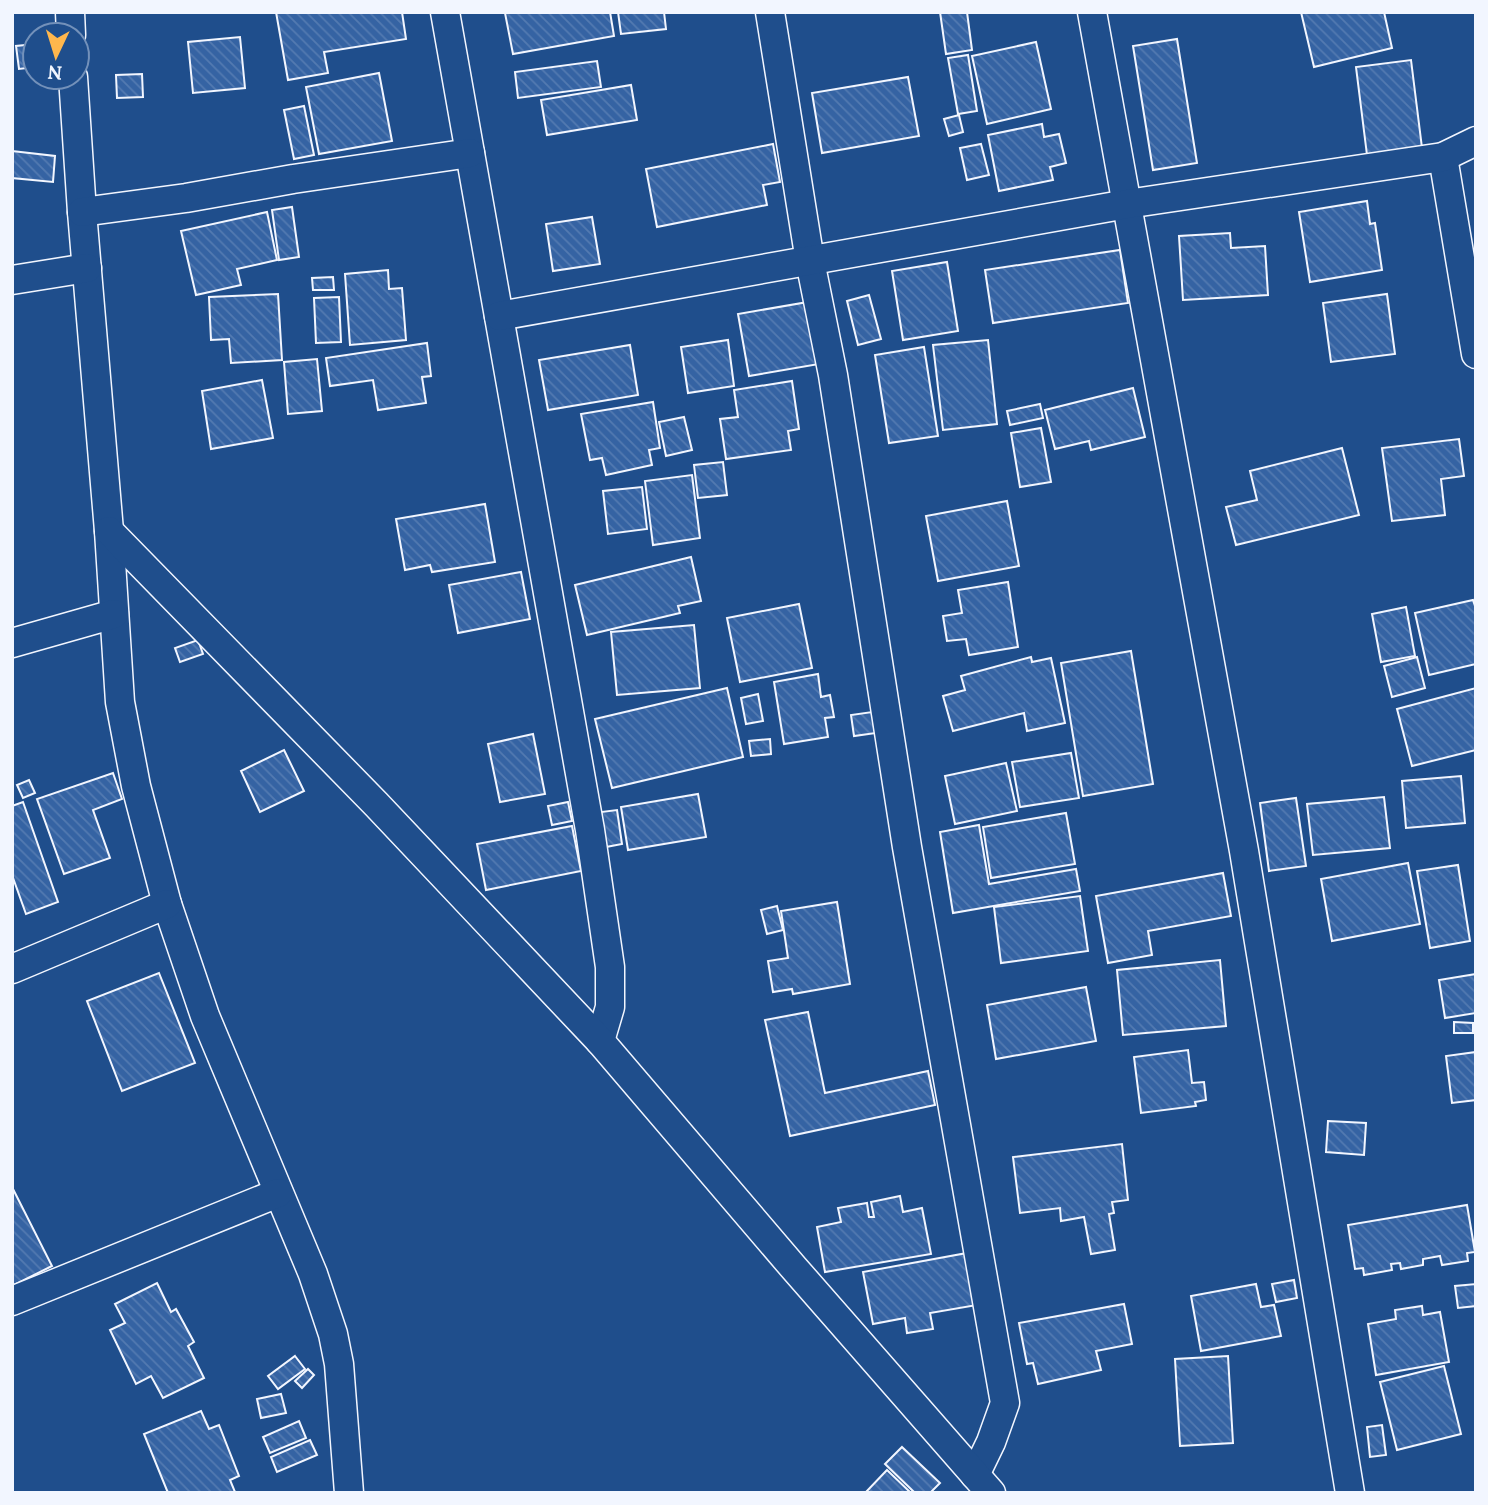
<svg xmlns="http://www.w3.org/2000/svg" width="1488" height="1505" font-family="Lora,serif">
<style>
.building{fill:url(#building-back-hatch);stroke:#f2f6ff;stroke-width:2}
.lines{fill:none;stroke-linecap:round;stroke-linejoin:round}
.minor-casing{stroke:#f2f6ff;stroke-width:31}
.minor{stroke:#1f4e8c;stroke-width:28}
</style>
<defs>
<pattern id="building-back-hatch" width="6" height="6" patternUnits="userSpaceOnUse" patternTransform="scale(1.75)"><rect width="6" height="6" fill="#3563a3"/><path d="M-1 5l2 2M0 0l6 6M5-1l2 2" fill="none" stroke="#537ab1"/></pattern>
</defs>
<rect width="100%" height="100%" fill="#1f4e8c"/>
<!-- building -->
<g class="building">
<path d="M276,12H402L406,39L324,52L328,73L288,80Z"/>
<path d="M610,12L614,36L513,54L505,13Z"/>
<path d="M618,12H664L666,29L621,34Z"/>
<path d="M940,12H967L972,50L946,54Z"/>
<path d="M1301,12H1384L1392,48L1314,67Z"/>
<path d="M240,37L245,88L193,93L188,42Z"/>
<path d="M1177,39L1197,163L1153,170L1133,46Z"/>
<path d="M1036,42L1051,109L987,124L972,56Z"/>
<path d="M35,44V67L19,69L16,46Z"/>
<path d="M968,55L977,111L958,114L948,58Z"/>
<path d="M1411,60L1422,148L1367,155L1356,67Z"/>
<path d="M597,61L601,87L518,98L515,72Z"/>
<path d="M379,73L392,141L319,154L306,87Z"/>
<path d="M142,74L143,97L117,98L116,75Z"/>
<path d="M908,77L919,136L822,153L812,93Z"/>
<path d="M631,85L637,120L547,135L541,100Z"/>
<path d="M304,106L314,155L294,159L284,110Z"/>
<path d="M959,115L963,132L949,136L944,119Z"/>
<path d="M1042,124L1044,137L1059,134L1066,163L1050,167L1053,180L999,191L988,135Z"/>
<path d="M773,144L780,182L763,185L767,205L657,227L646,169Z"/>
<path d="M981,144L989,175L967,180L960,148Z"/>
<path d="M12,151L55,156L53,182L12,178Z"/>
<path d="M1367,201L1370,224L1375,223L1382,270L1310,282L1299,212Z"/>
<path d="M292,207L299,257L279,260L272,210Z"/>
<path d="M267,212L277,260L237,269L241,285L196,295L181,231Z"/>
<path d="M592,217L600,264L553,271L546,224Z"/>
<path d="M1230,233L1231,248L1265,246L1268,295L1183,300L1179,236Z"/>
<path d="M1120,250L1128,303L993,323L985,270Z"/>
<path d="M947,262L958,331L903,340L892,271Z"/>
<path d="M388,270L389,289L402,288L406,340L350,345L345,274Z"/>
<path d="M333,277L334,290H313L312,278Z"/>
<path d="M278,294L282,360L231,363L229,339L211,340L209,297Z"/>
<path d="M1387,294L1395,354L1331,362L1323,303Z"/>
<path d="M869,295L881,339L858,345L847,301Z"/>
<path d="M339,297L341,342L316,343L314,298Z"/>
<path d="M808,302L819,364L749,376L738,314Z"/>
<path d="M728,340L734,386L688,393L681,347Z"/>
<path d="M988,340L997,424L943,430L933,345Z"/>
<path d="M427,343L431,376L422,377L426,403L378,410L373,380L330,386L326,358Z"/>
<path d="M630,345L638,395L548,410L539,360Z"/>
<path d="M924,347L938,436L889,443L875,355Z"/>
<path d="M317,359L322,411L288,414L284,362Z"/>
<path d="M262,380L273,438L211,449L202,391Z"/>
<path d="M792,381L799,429L788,431L791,450L726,459L720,419L738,417L734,390Z"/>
<path d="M1133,388L1145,437L1091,450L1089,441L1055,449L1045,410Z"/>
<path d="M653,402L660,448L649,450L652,465L606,475L602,458L590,460L581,414Z"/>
<path d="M1040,404L1043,418L1010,425L1007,411Z"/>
<path d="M684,417L692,450L666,456L659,422Z"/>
<path d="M1041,428L1051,482L1020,487L1011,433Z"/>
<path d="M1459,439L1464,476L1441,479L1445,515L1392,521L1382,448Z"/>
<path d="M1342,448L1359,515L1236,545L1226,507L1257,500L1250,471Z"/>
<path d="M723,462L727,495L698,498L694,465Z"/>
<path d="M692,475L700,538L653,545L645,481Z"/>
<path d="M642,487L647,529L608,534L603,491Z"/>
<path d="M1007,501L1019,566L938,581L926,516Z"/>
<path d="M485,504L495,562L432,572L430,565L405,570L396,519Z"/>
<path d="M691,557L701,601L678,606L680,613L587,635L575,585Z"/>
<path d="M521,572L530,619L458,633L449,585Z"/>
<path d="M1008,582L1018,647L969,655L966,639L947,641L943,616L962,613L958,590Z"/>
<path d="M1473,600L1476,609V664L1429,675L1415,613Z"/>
<path d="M799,604L812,668L740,682L727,618Z"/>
<path d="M1406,607L1415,656L1381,662L1372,614Z"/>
<path d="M694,625L700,688L617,695L611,632Z"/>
<path d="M198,640L203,654L180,662L175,648Z"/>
<path d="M1131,651L1153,784L1083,796L1061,663Z"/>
<path d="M1031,657L1032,662L1051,658L1065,723L1027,731L1024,713L953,731L943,696L965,690L961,676Z"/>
<path d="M1417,657L1425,688L1392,697L1384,666Z"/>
<path d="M818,674L821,697L830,695L834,717L825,718L828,737L784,744L774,682Z"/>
<path d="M727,688L743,757L612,788L595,719Z"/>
<path d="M1476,688V750L1412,766L1397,709Z"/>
<path d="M758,694L763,721L746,724L741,698Z"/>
<path d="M872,712L876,733L854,736L851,715Z"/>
<path d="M533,734L545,794L500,802L488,744Z"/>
<path d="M770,739L771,754L751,756L749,741Z"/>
<path d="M284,750L304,791L260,812L241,771Z"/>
<path d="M1071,753L1079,798L1020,807L1012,762Z"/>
<path d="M1006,763L1017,811L955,824L945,776Z"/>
<path d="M113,773L122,799L93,810L110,858L64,874L37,799Z"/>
<path d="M1461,776L1465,823L1406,828L1402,781Z"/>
<path d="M29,780L35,793L23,798L17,785Z"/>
<path d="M698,794L706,837L628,850L621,807Z"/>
<path d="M1384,797L1390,848L1313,855L1307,804Z"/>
<path d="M1296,798L1306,866L1269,871L1260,803Z"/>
<path d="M23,802L58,902L26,914L12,875V806Z"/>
<path d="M568,802L572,821L552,825L548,806Z"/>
<path d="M617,810L622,844L606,847L601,812Z"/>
<path d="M1066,813L1075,864L991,878L983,827Z"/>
<path d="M979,825L989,884L1076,869L1080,891L953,913L940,832Z"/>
<path d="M572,826L581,871L486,890L477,844Z"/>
<path d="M1408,863L1420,924L1332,941L1321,879Z"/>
<path d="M1458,865L1470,941L1430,948L1417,871Z"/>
<path d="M1223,873L1231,916L1148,931L1152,955L1108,963L1096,896Z"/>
<path d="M1080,896L1088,951L1001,963L994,907Z"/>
<path d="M837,902L850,984L793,994L792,989L773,992L768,961L788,958L781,911Z"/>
<path d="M777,906L783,930L767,934L761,910Z"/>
<path d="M1220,960L1226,1026L1123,1035L1117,970Z"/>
<path d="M159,973L195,1063L122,1091L87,1001Z"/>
<path d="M1476,974V1013L1445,1018L1439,980Z"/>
<path d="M1086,987L1096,1041L996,1059L987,1005Z"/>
<path d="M808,1012L825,1093L928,1071L935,1105L790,1136L765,1020Z"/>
<path d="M1454,1022L1473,1023V1033H1454Z"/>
<path d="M1188,1050L1192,1083L1204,1082L1206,1100L1195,1102L1196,1106L1141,1113L1134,1057Z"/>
<path d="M1476,1052V1100L1452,1103L1446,1056Z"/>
<path d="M1328,1121L1366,1123L1364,1155L1326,1152Z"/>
<path d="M1122,1144L1128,1200L1112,1202L1114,1213L1109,1214L1115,1250L1091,1254L1084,1217L1061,1221L1060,1208L1020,1213L1013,1157Z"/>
<path d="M12,1187L52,1266L12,1286Z"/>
<path d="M900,1196L903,1212L922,1208L931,1254L825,1272L817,1227L841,1222L838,1208L867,1203L869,1217H874L871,1202Z"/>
<path d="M1467,1205L1475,1252L1467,1253L1468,1261L1442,1265L1440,1256L1423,1259V1265L1401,1269L1400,1263L1391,1264L1392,1270L1364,1275L1363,1268L1355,1269L1348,1225Z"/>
<path d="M967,1253L977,1305L930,1313L933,1329L907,1333L905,1318L873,1324L863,1272Z"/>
<path d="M1294,1280L1297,1298L1276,1302L1272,1284Z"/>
<path d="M157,1283L171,1312L176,1309L194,1342L188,1346L204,1378L163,1398L151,1376L136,1384L110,1330L125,1323L115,1304Z"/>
<path d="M1256,1284L1261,1307L1274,1305L1281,1336L1201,1351L1191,1296Z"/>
<path d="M1476,1284V1306L1458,1308L1455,1286Z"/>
<path d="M1124,1304L1132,1344L1096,1351L1101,1370L1038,1384L1033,1363L1027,1364L1019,1323Z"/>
<path d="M1422,1306L1423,1315L1440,1312L1449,1362L1376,1375L1368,1324L1396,1319L1395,1310Z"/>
<path d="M295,1356L305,1369L278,1389L268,1376Z"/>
<path d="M1228,1356L1233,1443L1180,1446L1175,1359Z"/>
<path d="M1444,1366L1461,1434L1397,1450L1380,1382Z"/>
<path d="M308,1369L314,1375L302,1388L295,1381Z"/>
<path d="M281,1394L286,1413L261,1418L257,1399Z"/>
<path d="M201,1411L209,1429L219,1425L239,1476L230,1480L235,1492L168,1493L144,1434Z"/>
<path d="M299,1421L306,1438L270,1453L263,1437Z"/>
<path d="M1382,1425L1386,1455L1370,1457L1367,1427Z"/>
<path d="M310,1440L317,1455L277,1472L271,1457Z"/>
<path d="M902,1447L940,1483L930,1493H915L885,1464Z"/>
<path d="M887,1470L911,1493H865Z"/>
</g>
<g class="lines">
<!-- minor casing -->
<g class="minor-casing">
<g id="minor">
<path d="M70,12L71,35"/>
<path d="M445,12L590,830L610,967V1007L600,1041"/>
<path d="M770,12L810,261L833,375L907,847L1005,1403L991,1442L975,1475"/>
<path d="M1092,12L1244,851L1350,1493"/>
<path d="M73,77L82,212L109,531L120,702L136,786L167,904L205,1016L313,1274L333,1334L339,1364L349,1493"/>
<path d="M1443,157L1476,354"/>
<path d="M82,212L186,198L293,179L470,153"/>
<path d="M12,280L87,268"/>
<path d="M499,316L1127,204L1443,157L1476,141"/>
<path d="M109,531L376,804L600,1041L794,1268L991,1493"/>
<path d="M12,643L114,614"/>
<path d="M12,969L167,904"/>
<path d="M12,1301L278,1193"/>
</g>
</g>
<!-- minor -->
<use href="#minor" class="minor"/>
</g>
<!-- border -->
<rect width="1488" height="1505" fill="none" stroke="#f2f6ff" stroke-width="28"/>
<!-- north arrow -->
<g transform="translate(56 56) rotate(184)"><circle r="33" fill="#1f4e8c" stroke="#7391ba" stroke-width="2"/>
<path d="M0-5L12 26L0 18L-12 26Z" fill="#ffb74d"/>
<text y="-10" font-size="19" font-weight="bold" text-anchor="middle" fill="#f2f6ff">N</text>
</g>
</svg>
